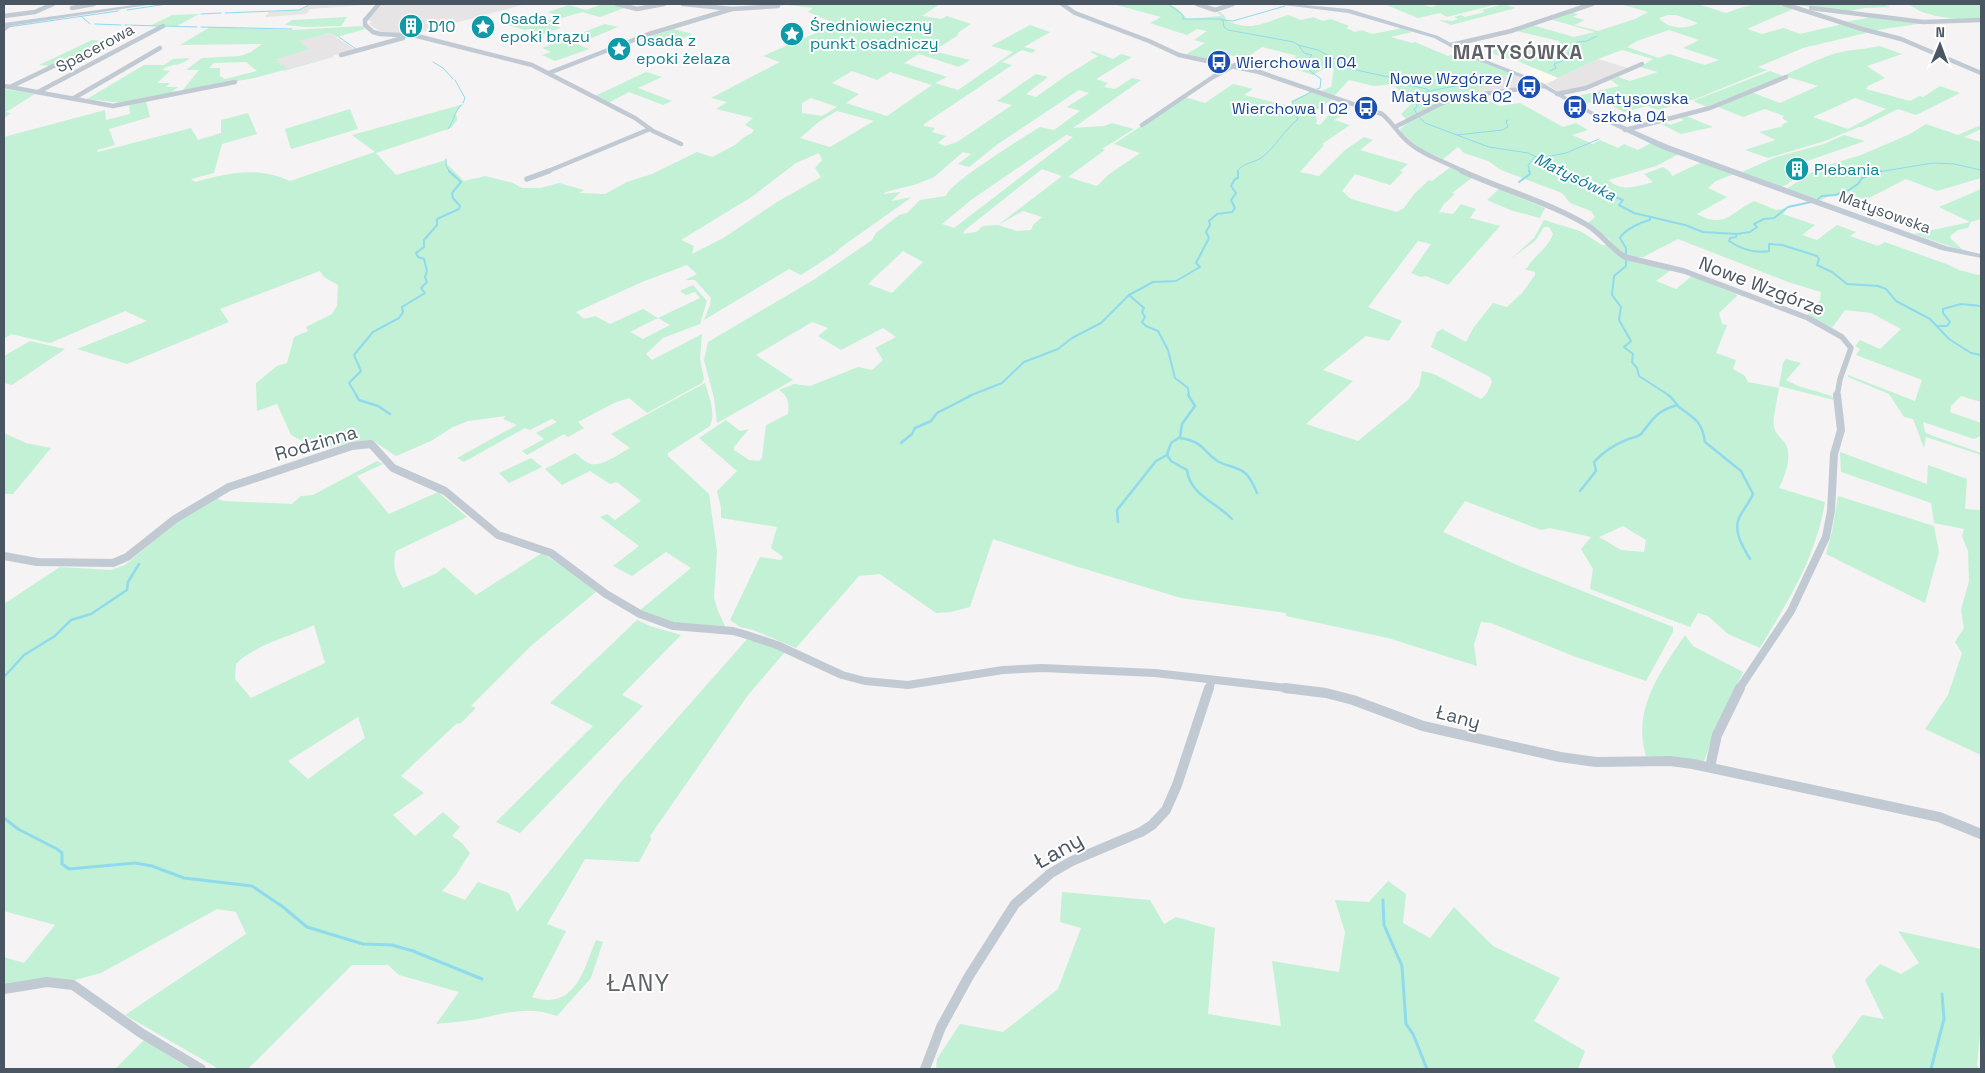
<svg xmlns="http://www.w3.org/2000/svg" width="1985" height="1073" font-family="'Space Grotesk',sans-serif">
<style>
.commercial{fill:#fdf9ef}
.education{fill:#e6e4e5}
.green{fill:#c3f1d5;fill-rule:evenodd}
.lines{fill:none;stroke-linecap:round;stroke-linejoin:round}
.stream-far3{stroke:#90daee;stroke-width:1}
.stream-far2{stroke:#90daee;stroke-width:2}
.stream-far1{stroke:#90daee;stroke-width:2.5}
.stream{stroke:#90daee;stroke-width:3}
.street-far3{stroke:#c1cad2;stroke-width:4.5}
.street-far2{stroke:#c1cad2;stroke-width:5.5}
.street-far1{stroke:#c1cad2;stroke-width:8}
.street{stroke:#c1cad2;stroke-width:10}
.secondary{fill:#c1cbd6;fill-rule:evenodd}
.labels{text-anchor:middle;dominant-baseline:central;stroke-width:4;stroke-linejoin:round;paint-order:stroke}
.far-culture-label{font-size:16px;fill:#0d838f;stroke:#fff;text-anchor:start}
.far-street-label{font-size:16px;fill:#4a5661;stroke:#fff}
.far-transit-label{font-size:16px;fill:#164399;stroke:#fff;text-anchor:start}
.far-water-label{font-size:16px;font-style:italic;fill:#0c7c9b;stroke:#fff}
.street-label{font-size:19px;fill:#4a5661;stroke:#fff}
.far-district-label{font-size:20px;font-weight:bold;letter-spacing:1px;fill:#5f6368;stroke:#fff}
.near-street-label{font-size:22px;fill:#4a5661;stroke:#fff}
.near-neighbourhood-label{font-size:24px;letter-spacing:1px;fill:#5f6368;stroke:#fff}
</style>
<rect width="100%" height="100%" fill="#f5f3f3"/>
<!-- commercial -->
<path class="commercial" d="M1535,68L1547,72L1558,78L1546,84L1522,73Z"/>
<!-- education -->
<g class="education">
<path d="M313,4H377L310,9L306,14L265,17L269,12L300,10Z"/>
<path d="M383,4H526L414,34L381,32L369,24L372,22L367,20Z"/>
<path d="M330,33L357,51L334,55L333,57L284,71L259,51Z"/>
<path d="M1598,59L1628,68L1584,87L1559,92L1546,84Z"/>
<path d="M1516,74L1538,85L1481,91L1476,88L1494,84L1486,79Z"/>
</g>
<!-- green -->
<g class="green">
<path d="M603,4H614L624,8L600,17L582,12L562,18L548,12L569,5L586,10Z"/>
<path d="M772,4H940L922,16L941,19L947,16L971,24L959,32L957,36L933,51L970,60L959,67L919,54L904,63L947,77L935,83L958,90L1013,52L991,46L1030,25L1050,32L1024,47L1036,50L1032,53L1022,50L1002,62L1012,65L924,124V126L935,128L932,132L946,136L938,143L945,146L957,142L1012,105L997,101L1036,74L1048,77L1026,94L1036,97L1067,75L1098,56L1090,52L1093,51L1113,59L1121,54L1132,57L1096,79L1108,83L1104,87L1115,89L1132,78L1141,80L1073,128L1104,126L1112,123L1134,129L1102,149L1105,150L1068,177L1097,186L1108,175L1140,153L1114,144L1185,97L1205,103L1233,84L1253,89L1244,95L1293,107L1291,101L1313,91L1333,99L1315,111L1317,122L1315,123L1320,125L1329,115L1344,108L1346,104H1349L1350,108L1346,113L1334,120L1350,125L1322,144L1324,145L1300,172L1319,176L1345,150L1364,137L1373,140L1360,150L1408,164L1400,171L1403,172L1390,185L1355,174L1342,191L1351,199L1397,212L1404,208L1414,194L1429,180L1432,181L1452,166L1473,177L1452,193L1455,194L1444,204L1439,212L1453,214L1461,204L1476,209L1470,218L1500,226L1448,285L1426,276L1421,277L1411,273L1431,244L1418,241L1368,307L1402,321L1389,341L1366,336L1323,370L1353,381L1306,424L1358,441L1409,399L1419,386L1422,371L1434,374L1481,399L1487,393L1492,382L1490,377L1431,347L1437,332L1442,329L1466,342L1474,327L1493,303L1507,307L1522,293L1535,275V272L1524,269L1527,268C1534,255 1548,249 1553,234L1549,227H1544L1536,240L1511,259L1534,238L1544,220L1580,231L1602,245H1606L1610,240L1587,224L1595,217L1591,211L1570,203L1562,193L1501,170L1488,161L1464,153L1458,147L1443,159L1422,150L1402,133L1400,129L1409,122L1401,114L1411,104L1393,84L1374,86L1349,80L1334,96L1321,91L1331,87L1334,69L1331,65L1313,75L1280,64L1297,56L1262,47L1244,59L1229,55L1217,61L1185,55L1205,43L1194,40L1207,31L1197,29L1187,35L1150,23L1161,17L1113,4H1172L1171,5L1178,9L1187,19L1221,16L1217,12L1218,11L1224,15L1227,21C1254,32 1262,23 1288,15L1301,20L1313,17L1323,21L1331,19L1349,26L1346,28L1355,32L1362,30L1372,34L1402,28L1412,32L1391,37L1412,43L1415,42L1448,56L1460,53L1516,74L1487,79L1495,84L1477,88L1481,91L1473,93L1500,106L1520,103L1563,127L1576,123L1588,130L1572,135L1593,144L1600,140L1618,148L1624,144L1638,150L1651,143L1679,154L1656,166L1609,180C1621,193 1638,186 1653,182L1644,174L1663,167L1670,172L1672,176L1702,162L1734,174L1716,181L1708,188L1727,197L1697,214C1725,229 1730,213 1754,201L1776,210L1787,208L1783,214L1815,225L1802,235L1817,240L1837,225L1856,232L1850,236L1878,246L1885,242L1949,265L1959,270L1979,275L1981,272V402L1961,396L1951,406L1950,412L1981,423V436L1974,439L1923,422L1925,432L1928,434L1981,453V455L1926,437L1924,448L1913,419L1904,417L1889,394L1848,377V375L1915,401L1922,380L1856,355L1860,349L1855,346L1860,340L1880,349L1901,329L1871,313L1845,310L1832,328L1807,316L1820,300L1821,292L1788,282L1678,239L1643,257H1633L1671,270L1656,281L1676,289L1692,276L1736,294L1737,296L1719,313L1722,324L1727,325L1716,353L1736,360L1733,369L1745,376L1748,382L1779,388C1778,397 1772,420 1774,427C1776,435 1781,437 1785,443C1793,456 1785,476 1779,488L1825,502C1815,560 1789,599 1760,648L1728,634L1708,616L1698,613L1690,627L1590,589L1593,569L1581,549L1591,537L1550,528L1541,530L1465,501L1443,532L1517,565L1673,627V632L1646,681L1576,657L1491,623L1481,622L1474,645L1477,666L1388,638L1286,616V613L1181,598L1075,566L993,539L970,607L951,612L936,613L880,574L859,576L796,648L753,630L740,627L730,620L760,557L781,560L783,557L771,548L777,527L721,518V508L717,491L737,471L699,438L726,420L740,431L749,429L734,447V450L749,460L759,461L762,458L766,425L788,414C789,402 789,397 779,390L794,384L810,386L858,367L872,370L883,360L875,348L896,337L883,328L841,350L818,336L828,328L812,322L756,355L793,380L717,423L714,398L704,360L708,342L815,279L872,240L876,233L899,215L907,213L920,200L946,196C948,184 1024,137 1040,127L1054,130L1080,111L1067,107L1089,93L1079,90L998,144L969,167L958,164L971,154L963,152L934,177L917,184L886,192L883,194L901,192L891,201L912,197L840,248L835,253L801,275L789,269L704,320L710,305L711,298L695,280H685L697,274L687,265L642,282L576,312L584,319L595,316L610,324L643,309L658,318L700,298L695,292L686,295L680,291L693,285L707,301L700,324L663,338L646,354L652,360L702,334L700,359L704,379L702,383L647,413L629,398L614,403L578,422L584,428L568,437L564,434L527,455L522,451L544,439L536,433L557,422L552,419L530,430L525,428L464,462L457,458L517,425L503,419L506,416L468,421L453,427L431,441L396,456L372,440L348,443L319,450L291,435L277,404L257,411L256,383L277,366L287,363L294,337L308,331L306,327L332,314L337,306L338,285L324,277L320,271L220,309L229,322L127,364L77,349L147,321L125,311L50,343L11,334L4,339V137L105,110L106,120L130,114L129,104L146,101L150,117L109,129L115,145L97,150L98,152L191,128L198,140L221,133V120L248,113L257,134L222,144L214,173L191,179L195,182C229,173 256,166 290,181L375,152L352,135L464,104L456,111L457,120L451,128L376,153L396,175L446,160L447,164L464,181L485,176L513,183L522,188H541L559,183L584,190L579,193L605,194L627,182L652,174L697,152L712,157L735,145L744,137L752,133L754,130L745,125L753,118L716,109L727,102L711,98L780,62L763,56L837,24L808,12L813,8L787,5L768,7ZM852,71L877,80L890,72L932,85L887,116L846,103L859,94L832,83ZM811,98L837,107L822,116L802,113V103ZM837,111L874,121L830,147L800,138L820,121ZM1066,135L1073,137L954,228L942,224L971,200ZM819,153L822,160L815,168L821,177L777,202L725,237L692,254L694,246L681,240L753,196L796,163ZM1042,169L1062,176L998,225L983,226L976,232L963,234L965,230ZM1023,211L1042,217L1033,225L1031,230L1017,231L998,225ZM903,251L923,262L892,293L868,284ZM658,318L670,325L643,339L630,332ZM1623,526L1646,540L1644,552L1621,550L1599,537Z"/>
<path d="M1384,4H1419L1431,7L1438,5L1435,4H1498L1447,17L1440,13L1418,18Z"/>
<path d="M1503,4L1516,8L1451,25L1439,20L1452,21L1458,19L1454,17L1461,15L1465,17L1485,12L1482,10Z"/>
<path d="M1620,4H1698L1726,13C1751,3 1769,0 1795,8L1747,29L1762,34L1784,28L1800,34L1842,24L1870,32L1803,48L1758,67L1767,70L1698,98L1658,110L1648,106L1624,112L1600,100L1581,105L1570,98L1619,86L1611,80L1618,77L1630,81L1658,72L1640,67L1653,59L1622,50L1598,59L1558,78L1520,62L1490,53L1500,46L1520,52L1530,45L1561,53L1559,41L1517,31L1532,25L1574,37L1595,32L1549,19L1571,12L1578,14L1573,17L1585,20L1574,25L1598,31L1635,19L1648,12ZM1668,15H1676L1698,23C1686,30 1668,29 1659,18ZM1669,30L1699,40L1683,48L1719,60L1705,65L1669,54L1659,58L1627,47L1637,41Z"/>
<path d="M1788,4H1883L1890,7L1865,8L1849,11Z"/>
<path d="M1909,4H1981V19C1961,20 1924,18 1909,4Z"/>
<path d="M199,14L177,26L152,25L172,15Z"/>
<path d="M535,16L554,21L547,23L561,28L543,34L530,29L525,30L505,24Z"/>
<path d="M1877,16L1924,23L1871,31L1845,22Z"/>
<path d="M347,17L341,26L306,27L285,25L292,20Z"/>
<path d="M605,24L618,27L577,44L589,49L555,61L542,55L551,52L542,48Z"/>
<path d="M362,26L365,29L337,37L330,33L299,41L309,49L273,60H278L277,63H282L280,65L285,66V69L333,57L254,78L182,91L199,70H186L202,58L240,56L251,52L262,44L180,45L210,27L292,30ZM246,62L257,71L225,79L220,76V68H209L214,63Z"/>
<path d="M674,29L692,34L667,46L643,39Z"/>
<path d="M92,40L119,42L81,61L65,59L51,66L39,65Z"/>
<path d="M1880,46L1902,54L1867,66L1885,78L1868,86L1866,89L1910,101L1919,96L1923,97L1940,86L1960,93L1916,115L1898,109L1862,127H1859L1825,141L1768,158L1745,150L1775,140L1759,132L1784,126L1781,125L1788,122L1782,118L1784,116L1765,109L1743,117L1718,107L1751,92L1780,103L1818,86L1785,76L1707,107L1693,101L1770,71L1783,76C1805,66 1829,52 1853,50C1862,49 1870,48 1880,46ZM1855,98L1886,109L1848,129L1813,117Z"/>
<path d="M190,58C178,68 172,62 162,70L170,71L157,83H170L166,87H178L171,93L122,103L87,99L144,65H164L173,59Z"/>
<path d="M646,72L662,77L638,88L672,101L663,105L629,92L608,103L595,96Z"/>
<path d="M4,89L35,94L6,112L11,113L4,118Z"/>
<path d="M350,109L358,129L291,149L285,129Z"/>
<path d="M1686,116L1713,127L1681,134L1659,123L1665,122L1670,125L1684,120L1680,118Z"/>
<path d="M1926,124L1958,135L1981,125V129L1964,137L1981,142V178L1937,191L1906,179L1865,200L1845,192C1837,196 1827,195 1821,200L1786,189L1814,171L1812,170L1861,155L1910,134Z"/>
<path d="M1844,135L1865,141L1784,169L1800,175L1786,185L1781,187L1742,172L1776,157L1824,144Z"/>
<path d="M1499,189L1545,208L1540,218L1513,211L1487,200Z"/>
<path d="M1979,190H1981V219L1971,222L1968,228L1958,230L1950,236L1951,239L1964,251L1914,234L1970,222L1939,207Z"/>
<path d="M30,341L65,349L12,385L4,383V356Z"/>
<path d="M1786,359L1801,363L1786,380L1798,386L1832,396L1834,400L1779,386L1783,363Z"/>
<path d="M705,383C709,396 716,414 710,426L668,453V456L709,494L717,551L714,598L718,611L726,628L678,625L639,611L691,568L666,552L632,576L613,566L639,546L600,517L607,514L615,520L641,501L617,482L610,484L590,471L562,485L545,469L575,453C579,456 584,461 588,463C600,469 620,453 630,448L611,434Z"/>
<path d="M4,433L26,443L51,448L13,494H4Z"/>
<path d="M1840,452L1927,484L1928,465L1967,479L1965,509L1981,510V755L1925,729L1948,695L1962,653L1955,642L1964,628L1961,610L1969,581L1968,551L1962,536L1964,529L1934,523L1931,503L1841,472Z"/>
<path d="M531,458L542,467L509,483L499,473Z"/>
<path d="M377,461L383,464L357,476L389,514L438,492L467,517L396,551C392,566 395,575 403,588L437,573L444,567L476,595L542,553L573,573L596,592L532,645L471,706L476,708L461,723L456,724L401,776L424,793L393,815L415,836L443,812L460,827L452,836L462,843L470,853L456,875L442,891L465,900L478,882L509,893L517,912L621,782L748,638L785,652L748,695L650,836L651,840L639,862L585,859L547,924L566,931L532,997C575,1011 583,971 596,940L603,942L591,978L557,1016C532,1006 509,1012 483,1018C468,1021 452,1022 436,1024L459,992L399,975L388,965H352L248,1069H219L125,1015L246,934L236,912L217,909L101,973L67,982L4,987V957L24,963L55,925L4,911V604L60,567L111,570L125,565L186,514L218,496V499L224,501L292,504L301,496L313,495ZM314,625L325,663L251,698L235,679L236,664C256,644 289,637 314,625ZM358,717L365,738L308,779L288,761Z"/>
<path d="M1838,496L1934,526L1939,552L1925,603L1826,554L1832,532Z"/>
<path d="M637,620L650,626L681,635L622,695L643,706L520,833L496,822L593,726L550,703Z"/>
<path d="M1685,635L1693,646L1743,672L1717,727L1704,761L1646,756C1632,709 1660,672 1685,635Z"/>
<path d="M1388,881L1406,894L1403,923L1430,938L1454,907L1493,946L1560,978L1534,1021L1585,1051L1578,1069H936L937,1059L960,1024L1003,1032L1058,989L1081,928L1060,922L1062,892L1150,900L1164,924L1176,917L1215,928L1208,1014L1281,1026L1272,961L1339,972L1345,932L1335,900L1369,902Z"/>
<path d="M1898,931L1981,949V1024L1977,1065L1979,1069H1836L1832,1056L1862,1015L1884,1019L1865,980L1880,964L1901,974L1919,963Z"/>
<path d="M144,1040L190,1069H115Z"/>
</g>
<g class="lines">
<!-- stream-far3 -->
<g class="stream-far3">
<path d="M1138,4H1143"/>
<path d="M1168,4L1183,15V19H1220L1223,20L1224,27L1228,30L1294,42L1298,45L1318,50L1341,62L1347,68L1393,78L1408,85L1427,89L1429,91L1415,97L1417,107L1414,109L1418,116L1425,123L1489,147L1528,153L1550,163L1556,171L1559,172"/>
<path d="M127,10L167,4"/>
<path d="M225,13L299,10L311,4"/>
<path d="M201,14L221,13"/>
<path d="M82,17L90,24"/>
<path d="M1223,20L1233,21L1285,6"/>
<path d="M95,24L121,25"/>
<path d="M125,25L197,27"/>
<path d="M8,27L118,11"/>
<path d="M201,27L292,29"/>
<path d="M339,37L356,49"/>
<path d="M1299,46L1304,53L1312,55L1307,60L1310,71L1321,79L1320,88L1317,89"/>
<path d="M433,62L443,68L453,79"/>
<path d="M1550,71L1556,68L1554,64L1569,58L1568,53L1575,49L1577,42L1587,41L1597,36"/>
<path d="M455,80L465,98L463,103"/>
<path d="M1429,91L1487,80"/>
<path d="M448,129C454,121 454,112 461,105"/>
<path d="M1457,135L1502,130L1508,127L1506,121L1508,120"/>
<path d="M1541,158L1566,153L1599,139"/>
<path d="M446,159V166L450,172"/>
<path d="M1237,172C1241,163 1254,163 1261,158C1276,147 1284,130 1298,119L1293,113L1298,109L1292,102L1313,91"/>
<path d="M1530,172L1528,165L1535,157"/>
<path d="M1878,172L1933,163L1954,164L1981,170"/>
</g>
<!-- stream-far2 -->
<g class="stream-far2">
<path d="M1556,171L1578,177L1595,189L1623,200L1619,205L1634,213L1685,225L1703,232L1737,234L1736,237L1730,238L1729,241C1741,249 1754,254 1769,251V244L1782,245L1817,256L1819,259L1817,265L1832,272L1847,284L1878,286L1886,289L1896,301L1930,319L1949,339L1971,353L1981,355"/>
<path d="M1519,182L1530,174L1529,171"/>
<path d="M1817,200L1822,196L1835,195L1849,190L1858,184L1862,178L1881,171"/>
<path d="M1650,217V220C1641,222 1624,230 1620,238L1626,248V266L1614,276L1612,295L1621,307L1619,320L1631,341L1624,347L1633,354L1632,362L1637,368L1639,376L1670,396"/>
<path d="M1737,234L1750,232L1757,227L1754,224L1764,219L1774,218L1788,207L1811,202"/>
<path d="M1938,326H1947L1950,322L1943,313V309L1961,304L1981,306"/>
<path d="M357,396L349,383L361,371L354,355L373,332L399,318L403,312L402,307L425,293L421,288L427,282L425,277L427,271L424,259L418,257L416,253L424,247V240L437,225V219L459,209L460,206L453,198L452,193L461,182L449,171"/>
<path d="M969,396L1002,383L1024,362L1058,349L1072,338L1101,323L1129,295"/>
<path d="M1189,396L1188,388L1175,378L1168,350L1158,331L1146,326L1142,322L1145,317L1142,312L1144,308L1129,295L1153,282L1176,281L1200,267L1196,263L1209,238L1206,232L1210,225L1209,221L1217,214L1232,212L1235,208L1231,200L1236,193L1231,186L1235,179L1238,178V171"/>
</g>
<!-- stream-far1 -->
<g class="stream-far1">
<path d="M356,395L359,400L378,406L390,414"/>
<path d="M1668,395C1673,398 1675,403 1679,407C1695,419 1702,421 1705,442L1741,471L1753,494C1749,503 1743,510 1739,518C1733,532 1743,547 1750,559"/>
<path d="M1180,438C1206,442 1202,452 1219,462C1227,466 1238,467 1245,473C1251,478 1254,486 1257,493"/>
<path d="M901,443L912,434L915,428L931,421L937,413L972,395"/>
<path d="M1167,455L1171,461L1187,470C1190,495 1216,502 1232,519"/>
<path d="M1580,491L1596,471L1594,462C1603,452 1614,445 1626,440C1630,438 1638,437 1641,434C1654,418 1655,412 1677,405"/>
<path d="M1118,522L1117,510L1156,461L1167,455L1171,443L1180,437L1182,424L1195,406L1188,395"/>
<path d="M4,677L24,655L55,636L71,620L91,614L127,590L128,582L139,564"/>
</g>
<!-- stream -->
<g class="stream">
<path d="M4,818L18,829L57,849L62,853V864L69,869L135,863L152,866L184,878L252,886L283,907L307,927L363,944L392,945L413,951L482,979"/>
<path d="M1383,900L1384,925L1402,966L1406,1024L1413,1034L1427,1069"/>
<path d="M1931,1069L1944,1019L1942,994"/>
</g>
<!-- street-far3 -->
<g class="street-far3">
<path d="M379,4L365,20V25L373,32L380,34L417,36L532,65L635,118L653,131L681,144"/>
<path d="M617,4L637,9L664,4"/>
<path d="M683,4L732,9L778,6"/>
<path d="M1062,4L1075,13L1149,41L1179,55L1259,72L1382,114C1392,122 1397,132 1406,140C1422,155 1445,162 1465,172"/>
<path d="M1197,4L1215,10L1233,4"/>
<path d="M1784,4L1862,29L1901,39L1981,73"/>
<path d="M72,8L94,4"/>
<path d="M1811,8L1923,22L1981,20"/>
<path d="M4,16L35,12L53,4"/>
<path d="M4,29L9,25"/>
<path d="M1451,45L1511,31L1592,4"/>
<path d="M341,55L403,38"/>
<path d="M549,73L649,34L732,9"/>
<path d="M4,86L113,106L235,82"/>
<path d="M10,87L64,61"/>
<path d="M38,92L163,26"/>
<path d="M1557,94L1586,88L1642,64"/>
<path d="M74,98L160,48"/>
<path d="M1142,125L1213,77L1235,65"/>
<path d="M1397,126L1438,105L1459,97L1544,86"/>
<path d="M1625,130L1710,108L1786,77"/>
<path d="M546,172L650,129"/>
</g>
<!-- street-far2 -->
<g class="street-far2">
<path d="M1462,171C1503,190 1548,202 1587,225C1601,233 1612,250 1625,257L1684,271L1808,318L1842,337L1851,348L1840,379L1837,396"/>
<path d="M527,179L549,171"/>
</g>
<!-- street-far1 -->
<g class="street-far1">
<path d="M4,556L37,562L113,563L127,557L175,519L229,487L352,446L371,444L393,468L445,491L498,535L551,553L606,594L640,614L673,626L733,631L747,635L777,645L842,675L865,681L908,685L1003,670L1042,668L1155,673L1295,689"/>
<path d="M1209,689L1212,680"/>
<path d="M1739,689L1791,611L1826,537L1831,511L1834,454L1841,430L1837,395"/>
</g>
<!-- street -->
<g class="street">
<path d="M1285,688L1326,693L1353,700L1423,726L1560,757L1596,762L1670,761L1693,764L1939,817L1981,834"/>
<path d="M1710,767L1717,735L1740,688"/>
<path d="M4,989L47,982L73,985L141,1033L201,1069"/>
<path d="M925,1069L941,1027L969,976L1015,904L1051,873L1072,861L1141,832L1152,825L1166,810L1177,785L1209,688"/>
</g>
<!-- secondary -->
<g class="secondary">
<path d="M141,4H154L4,27V23Z"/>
<path d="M1275,4H1293L1349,9L1438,36L1473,55L1537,80L1597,114L1668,145L1946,246L1981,254V258L1941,250L1662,149L1593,116L1533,82L1469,57L1434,38L1348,13Z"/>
</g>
</g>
<!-- icons -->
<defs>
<g id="building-disc" transform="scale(1.25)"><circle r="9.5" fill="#0f9aa8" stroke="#fff"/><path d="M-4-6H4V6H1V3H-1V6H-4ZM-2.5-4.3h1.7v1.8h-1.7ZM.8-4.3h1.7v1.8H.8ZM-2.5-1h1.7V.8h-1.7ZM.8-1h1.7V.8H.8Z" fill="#fff"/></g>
<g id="sight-disc" transform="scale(1.25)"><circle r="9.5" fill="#0f9aa8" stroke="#fff"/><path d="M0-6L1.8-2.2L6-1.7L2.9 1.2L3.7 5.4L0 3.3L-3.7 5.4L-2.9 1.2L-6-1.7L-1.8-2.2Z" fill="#fff"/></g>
<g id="bus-disc" transform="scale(1.25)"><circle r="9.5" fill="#1a4fb4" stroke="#fff"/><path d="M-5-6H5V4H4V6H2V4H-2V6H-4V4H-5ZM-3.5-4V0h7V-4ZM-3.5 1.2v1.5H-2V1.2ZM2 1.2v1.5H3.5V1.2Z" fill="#fff"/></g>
</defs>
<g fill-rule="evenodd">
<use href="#building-disc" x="411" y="26"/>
<use href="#sight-disc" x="483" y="27"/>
<use href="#sight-disc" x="792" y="34"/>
<use href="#sight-disc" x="619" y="49"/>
<use href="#bus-disc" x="1219" y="62"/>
<use href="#bus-disc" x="1529" y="87"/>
<use href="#bus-disc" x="1575" y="107"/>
<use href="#bus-disc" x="1366" y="108"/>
<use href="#building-disc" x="1797" y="169"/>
</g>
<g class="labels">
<!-- far-culture labels -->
<g class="far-culture-label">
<text x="500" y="18">Osada z<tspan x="500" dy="18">epoki brązu</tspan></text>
<text x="810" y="25">Średniowieczny<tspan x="810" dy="18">punkt osadniczy</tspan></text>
<text x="428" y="26">D10</text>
<text x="636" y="40">Osada z<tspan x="636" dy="18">epoki żelaza</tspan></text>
<text x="1814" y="169">Plebania</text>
</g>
<!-- far-street labels -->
<g class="far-street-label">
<text transform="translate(95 48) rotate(-28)">Spacerowa</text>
<text transform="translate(1885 212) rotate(20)">Matysowska</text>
</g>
<!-- far-transit labels -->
<g class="far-transit-label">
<text x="1236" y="62">Wierchowa II 04</text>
<text x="1512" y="78" text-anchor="end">Nowe Wzgórze /<tspan x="1512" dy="18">Matysowska 02</tspan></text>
<text x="1592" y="98">Matysowska<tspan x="1592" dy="18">szkoła 04</tspan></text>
<text x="1348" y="108" text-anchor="end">Wierchowa I 02</text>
</g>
<!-- far-water labels -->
<g class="far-water-label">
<text transform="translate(1575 177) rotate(26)">Matysówka</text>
</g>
<!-- street labels -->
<g class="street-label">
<text transform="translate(1762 286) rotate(21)">Nowe Wzgórze</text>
<text transform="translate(316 443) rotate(-16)">Rodzinna</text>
<text transform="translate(1458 717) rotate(15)">Łany</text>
</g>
<!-- far-district labels -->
<g class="far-district-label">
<text x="1518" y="52">MATYSÓWKA</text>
</g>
<!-- near-street labels -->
<g class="near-street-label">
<text transform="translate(1058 850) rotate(-29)">Łany</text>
</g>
<!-- near-neighbourhood labels -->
<g class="near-neighbourhood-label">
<text x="638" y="982">ŁANY</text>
</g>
</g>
<!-- border -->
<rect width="1985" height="1073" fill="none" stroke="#4a5661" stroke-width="10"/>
<!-- north arrow -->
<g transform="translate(1940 45) rotate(1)" stroke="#ffffff" stroke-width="4" paint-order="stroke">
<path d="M0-4L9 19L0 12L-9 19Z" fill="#4a5661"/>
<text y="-8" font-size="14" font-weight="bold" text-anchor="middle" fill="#4a5661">N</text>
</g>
</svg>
